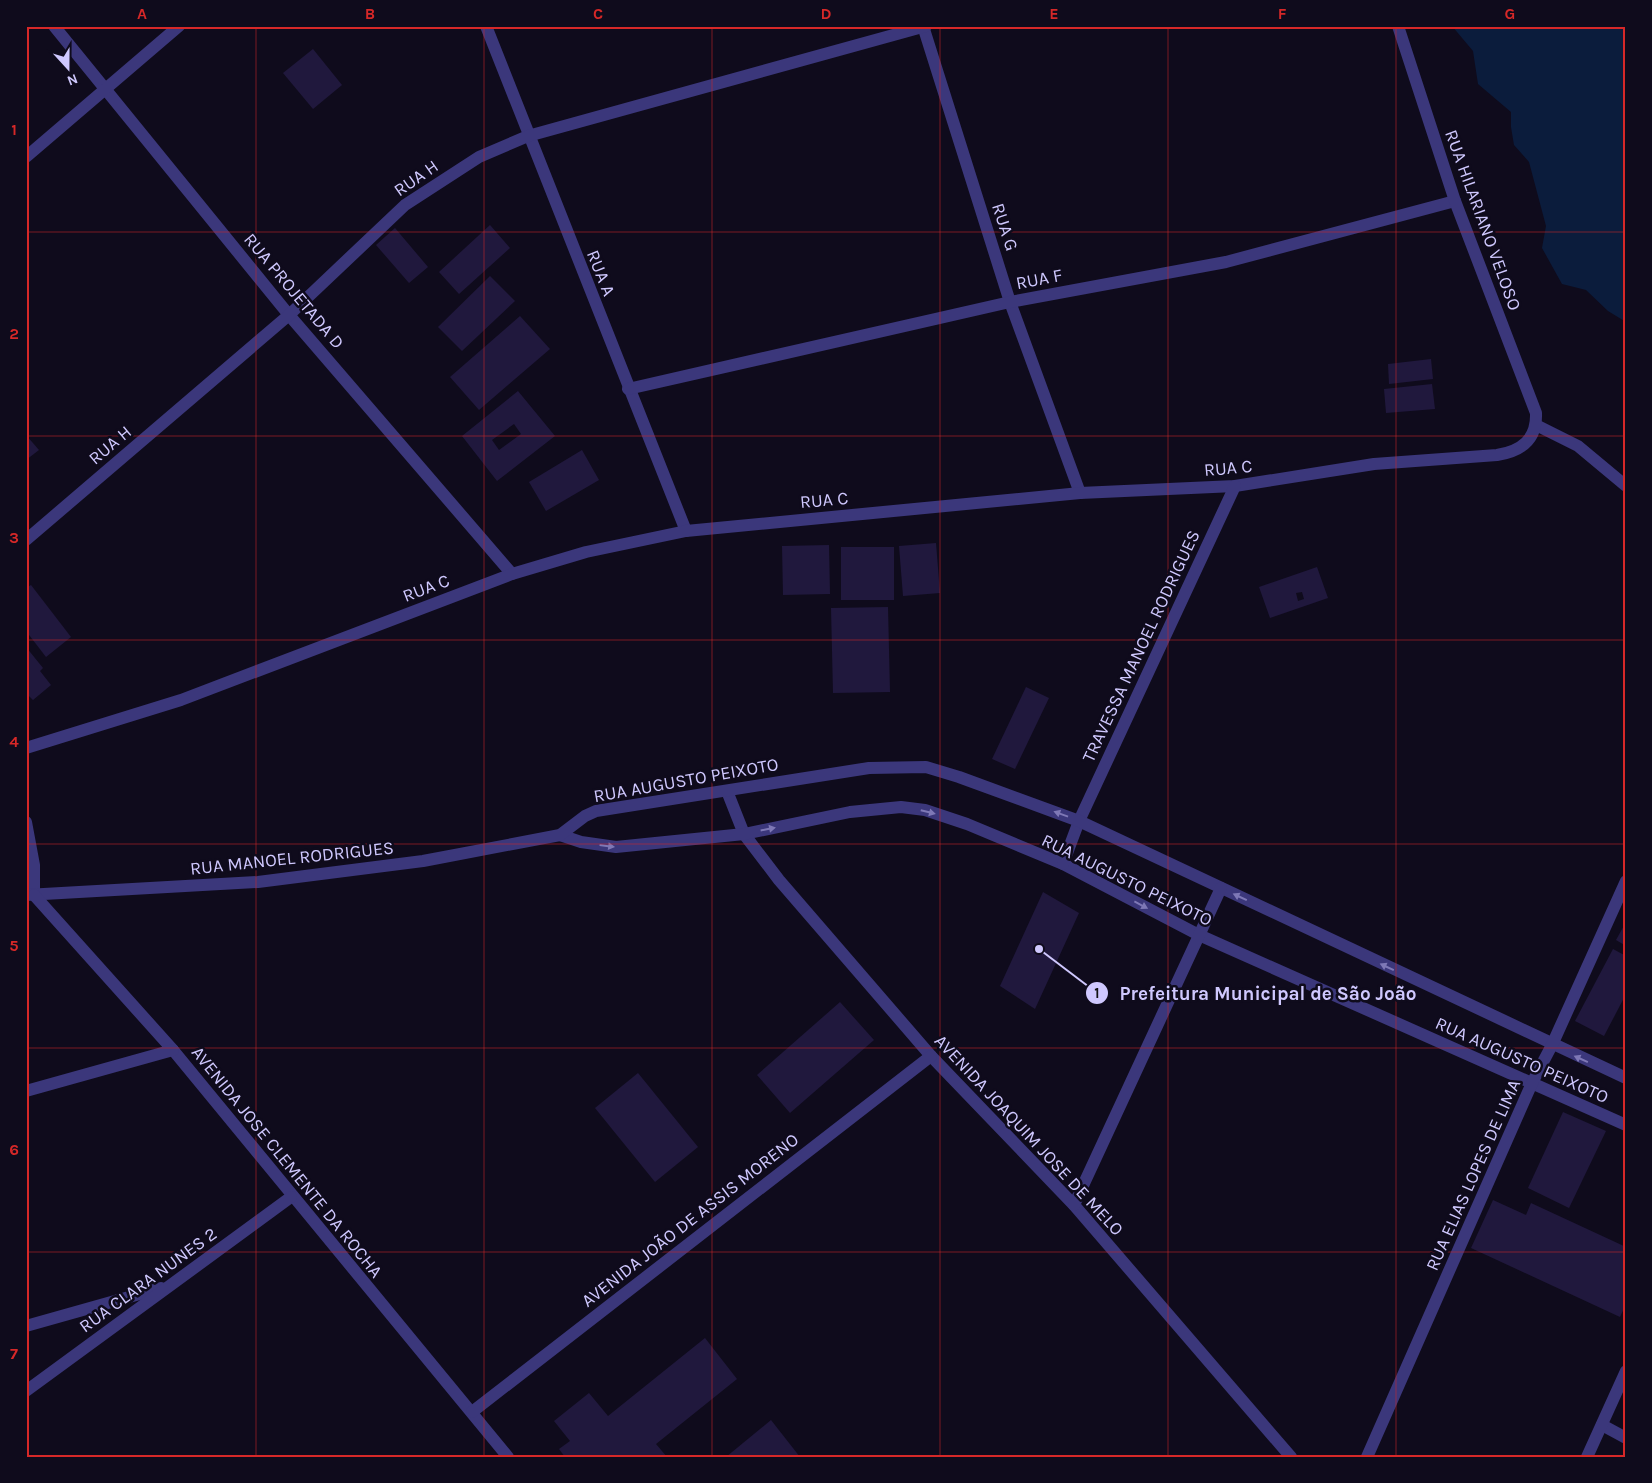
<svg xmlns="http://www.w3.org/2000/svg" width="1652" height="1483" font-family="Karla,sans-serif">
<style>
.water{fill:#0b1c3c}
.building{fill:#20183d;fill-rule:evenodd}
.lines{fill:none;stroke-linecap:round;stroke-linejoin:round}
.minor{stroke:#3b377b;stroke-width:12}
.oneway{fill:#7e78b6}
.grid{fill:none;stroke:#d62828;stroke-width:1;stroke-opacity:0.55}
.labels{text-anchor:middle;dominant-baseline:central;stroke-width:5;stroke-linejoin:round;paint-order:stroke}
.street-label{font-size:18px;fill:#cfc8fe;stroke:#0f0b1c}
.leader{fill:none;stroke:#cfc8fe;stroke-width:2}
.callout-dot{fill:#cfc8fe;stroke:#0f0b1c;stroke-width:2}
.mark-label{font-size:15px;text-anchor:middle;font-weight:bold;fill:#111}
.callout-label{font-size:19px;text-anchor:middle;font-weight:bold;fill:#cfc8fe;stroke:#0f0b1c;stroke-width:5;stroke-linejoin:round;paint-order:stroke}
.neatline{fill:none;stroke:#d62828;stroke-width:2}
.grid-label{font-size:16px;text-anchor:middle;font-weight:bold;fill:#d62828}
</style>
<rect width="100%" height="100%" fill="#0f0b1c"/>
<!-- water -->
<path class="water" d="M1452,26H1626V322L1608,311L1586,290L1562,284L1542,248L1546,226L1529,162L1514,145L1511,127V112L1478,84L1473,51Z"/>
<!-- building -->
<g class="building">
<path d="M313,49L342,85L313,109L283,73Z"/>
<path d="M490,225L510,248L459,294L439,272Z"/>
<path d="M395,228L428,267L409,283L376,245Z"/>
<path d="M490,276L515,301L462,351L438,327Z"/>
<path d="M520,316L550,349L479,410L450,377Z"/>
<path d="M1431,359L1433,379L1389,384L1388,364Z"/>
<path d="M1432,384L1435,409L1386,413L1384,389Z"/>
<path d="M518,391L555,436L497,481L462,436ZM514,424L521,434L499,450L492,440Z"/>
<path d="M26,435L39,450L26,460Z"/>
<path d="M582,450L599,480L546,511L529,482Z"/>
<path d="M936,543L940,593L903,596L899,546Z"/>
<path d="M829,545L830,594L783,595L782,546Z"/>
<rect x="841" y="547" width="53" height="53"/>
<path d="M1317,567L1328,598L1270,618L1259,587ZM1302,592L1304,599L1298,601L1296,593Z"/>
<path d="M31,585L71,637L46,657L26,631V588Z"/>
<path d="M888,607L890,692L833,693L831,608Z"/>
<path d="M26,647L43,668L40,671L51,685L33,700L26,693Z"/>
<path d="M1026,687L1049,698L1015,769L992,759Z"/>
<path d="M1043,892L1079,913L1035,1009L1000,986Z"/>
<path d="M1626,922V946L1616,940Z"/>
<path d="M1613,949L1626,956V994L1604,1036L1575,1021Z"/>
<path d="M840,1002L874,1040L790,1113L757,1075Z"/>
<path d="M638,1073L698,1147L655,1182L595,1108Z"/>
<path d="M1563,1112L1606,1131L1569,1208L1528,1188Z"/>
<path d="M1493,1200L1526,1215L1531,1203L1626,1247V1304L1620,1317L1471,1248Z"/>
<path d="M705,1338L737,1379L656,1444L667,1457H565L559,1449L570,1441L554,1421L589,1393L608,1416Z"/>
<path d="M771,1420L800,1457H726Z"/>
</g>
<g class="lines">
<!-- minor -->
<g class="minor">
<path d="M54,26L289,315L512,574"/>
<path d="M486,26L686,531"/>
<path d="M923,26L1010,302L1080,493"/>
<path d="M26,157L179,26"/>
<path d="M628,389L1010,302L1226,262L1455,201"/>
<path d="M1536,425L1578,446L1626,486"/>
<path d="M26,540L289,315L405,205L479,157L528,136L926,26"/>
<path d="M26,748L181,700L512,574L586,552L686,531L1080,493L1235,486L1374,464L1497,455C1522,451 1537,439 1536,413L1455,201L1398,26"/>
<path d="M727,791L744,834L779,880L931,1056L1074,1205L1291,1457"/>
<path d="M26,822L34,865V895"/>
<path d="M560,835L581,842L616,847L744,834L850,812L901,807L925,810L967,824L1063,864L1199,935L1626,1125"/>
<path d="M1063,864L1079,821L1235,486"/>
<path d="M26,895L258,882L423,861L560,835L585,816L596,811L869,768L926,767L959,777L1079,821L1626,1078"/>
<path d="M34,895L173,1050L508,1457"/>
<path d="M26,1091L173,1050"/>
<path d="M1074,1205L1221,888"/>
<path d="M26,1326L161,1288"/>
<path d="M26,1391L291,1197"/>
<path d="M472,1412L931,1056"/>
<path d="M1602,1425L1626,1438"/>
<path d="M1367,1457L1532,1083L1552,1045L1626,881"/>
<path d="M1587,1457L1626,1371"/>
</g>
</g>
<!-- one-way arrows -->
<defs><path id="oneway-solid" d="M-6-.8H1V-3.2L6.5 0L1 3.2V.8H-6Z" transform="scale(1.25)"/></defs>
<g class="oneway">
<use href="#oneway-solid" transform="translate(928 812) rotate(14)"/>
<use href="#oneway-solid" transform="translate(1061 814) rotate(-160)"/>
<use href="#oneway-solid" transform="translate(768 829) rotate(-11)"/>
<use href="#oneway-solid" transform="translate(607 846) rotate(7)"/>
<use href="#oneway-solid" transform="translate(1240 897) rotate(-155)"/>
<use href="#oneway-solid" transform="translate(1141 905) rotate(28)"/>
<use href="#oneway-solid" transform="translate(1387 967) rotate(-155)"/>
<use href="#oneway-solid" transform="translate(1581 1059) rotate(-156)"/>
</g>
<!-- grid -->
<path class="grid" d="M256,26V1457M484,26V1457M712,26V1457M940,26V1457M1168,26V1457M1396,26V1457M26,232H1626M26,436H1626M26,640H1626M26,844H1626M26,1048H1626M26,1252H1626"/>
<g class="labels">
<!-- street labels -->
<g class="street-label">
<text transform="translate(416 178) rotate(-35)">RUA H</text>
<text transform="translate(1483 220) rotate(70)">RUA HILARIANO VELOSO</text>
<text transform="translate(1005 227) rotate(72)">RUA G</text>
<text transform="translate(601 273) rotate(68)">RUA A</text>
<text transform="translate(1039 279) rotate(-11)">RUA F</text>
<text transform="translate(294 291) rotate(50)">RUA PROJETADA D</text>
<text transform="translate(110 445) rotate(-40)">RUA H</text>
<text transform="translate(1228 468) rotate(-5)">RUA C</text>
<text transform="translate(824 500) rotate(-5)">RUA C</text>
<text transform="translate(426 588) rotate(-21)">RUA C</text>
<text transform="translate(1141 646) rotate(-65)">TRAVESSA MANOEL RODRIGUES</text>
<text transform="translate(686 780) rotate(-10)">RUA AUGUSTO PEIXOTO</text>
<text transform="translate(292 858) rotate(-6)">RUA MANOEL RODRIGUES</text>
<text transform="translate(1127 880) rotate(26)">RUA AUGUSTO PEIXOTO</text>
<text transform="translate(1522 1060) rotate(24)">RUA AUGUSTO PEIXOTO</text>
<text transform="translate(1029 1135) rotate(47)">AVENIDA JOAQUIM JOSE DE MELO</text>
<text transform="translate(287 1162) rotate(51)">AVENIDA JOSE CLEMENTE DA ROCHA</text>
<text transform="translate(1473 1175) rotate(-66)">RUA ELIAS LOPES DE LIMA</text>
<text transform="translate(690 1220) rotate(-38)">AVENIDA JOÃO DE ASSIS MORENO</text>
<text transform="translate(148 1280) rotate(-36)">RUA CLARA NUNES 2</text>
</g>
</g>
<!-- callouts -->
<path class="leader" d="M1039 949L1097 993"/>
<g class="callout-dot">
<circle cx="1039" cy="949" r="5"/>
<circle cx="1097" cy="993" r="12"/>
</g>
<g class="mark-label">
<text x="1097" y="998">1</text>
</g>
<g class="callout-label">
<text x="1268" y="1000">Prefeitura Municipal de São João</text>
</g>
<!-- border -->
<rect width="1652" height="1483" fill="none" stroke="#0f0b1c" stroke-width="55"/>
<!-- north arrow -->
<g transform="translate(68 68) rotate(159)" stroke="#0f0b1c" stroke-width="4" paint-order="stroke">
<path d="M0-4L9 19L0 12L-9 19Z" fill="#cfc8fe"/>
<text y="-8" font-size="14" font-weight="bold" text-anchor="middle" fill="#cfc8fe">N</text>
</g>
<rect x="28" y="28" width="1596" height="1428" class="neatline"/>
<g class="grid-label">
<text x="142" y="19">A</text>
<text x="370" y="19">B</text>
<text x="598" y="19">C</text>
<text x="826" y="19">D</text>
<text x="1054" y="19">E</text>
<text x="1282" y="19">F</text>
<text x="1510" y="19">G</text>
<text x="14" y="135">1</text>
<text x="14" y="339">2</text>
<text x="14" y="543">3</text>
<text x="14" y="747">4</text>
<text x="14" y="951">5</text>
<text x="14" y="1155">6</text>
<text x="14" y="1359">7</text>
</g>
</svg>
